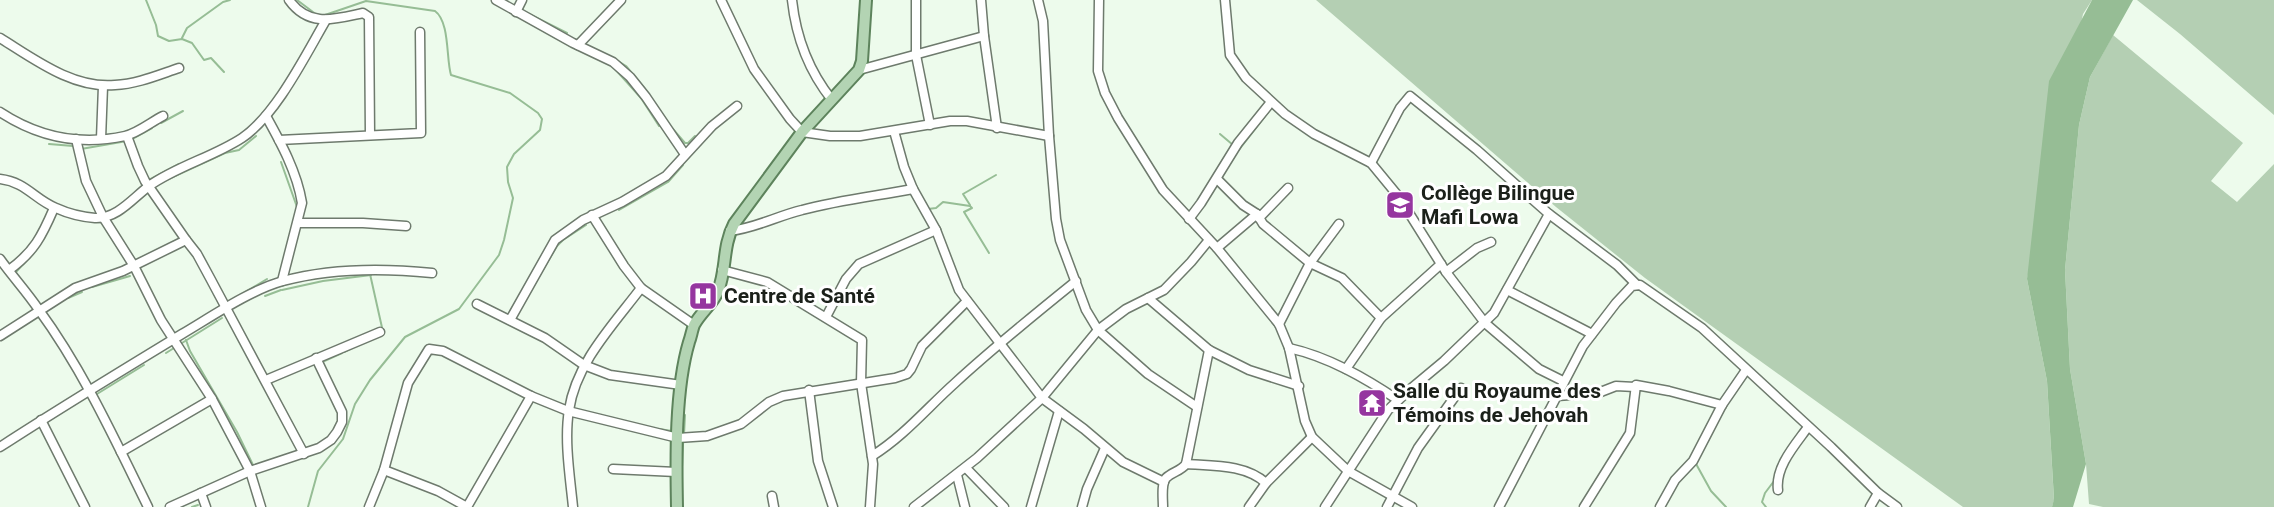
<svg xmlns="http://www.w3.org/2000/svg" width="2274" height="507" font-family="Roboto,sans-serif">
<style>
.green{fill:#b4cfb3}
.water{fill:#96bd95}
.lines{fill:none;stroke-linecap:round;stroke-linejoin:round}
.stream{stroke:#96bd95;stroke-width:2}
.minor-casing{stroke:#6e7a6d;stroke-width:11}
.major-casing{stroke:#5d835c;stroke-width:14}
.minor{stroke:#fff;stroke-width:8}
.major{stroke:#b3d4b3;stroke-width:10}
.labels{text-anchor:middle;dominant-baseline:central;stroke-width:6;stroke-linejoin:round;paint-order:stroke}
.poi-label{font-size:21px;font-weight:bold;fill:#1b201a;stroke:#fff;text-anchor:start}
</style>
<rect width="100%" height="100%" fill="#edfbec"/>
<!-- green -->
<g class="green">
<path d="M1316,0H2092L2083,14L2027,279L2047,381L2054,500L2052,507H1963L1645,278L1556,207Z"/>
<path d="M2137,0H2274V115L2180,34Z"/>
<path d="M2113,35L2243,143L2211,181L2237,202L2274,164V507H2103L2089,504L2086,464L2070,369L2065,270L2079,125L2090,77Z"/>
</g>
<!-- water -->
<path class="water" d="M2092,0H2133L2090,77L2079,125L2065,270L2070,369L2086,464L2073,507H2052L2054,499L2047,381L2027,279L2049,81Z"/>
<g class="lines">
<!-- stream -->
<g class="stream">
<path d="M146,0L156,25L158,36L169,41L182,39L192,43L204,60L211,58L224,72"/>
<path d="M297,0L317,15"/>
<path d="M529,14L567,33"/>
<path d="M182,38L187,28L223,2L230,0"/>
<path d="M618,61L626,66L645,89"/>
<path d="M615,69L641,98L659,126"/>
<path d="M161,123L183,111"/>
<path d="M672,128L685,143H688L695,136"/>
<path d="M1220,134L1233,145"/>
<path d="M132,139L152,128"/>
<path d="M49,144L73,146"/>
<path d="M81,149L127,141"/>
<path d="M1237,150L1238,151L1270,110"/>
<path d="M281,162L297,207"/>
<path d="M147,181L179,164"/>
<path d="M162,182L225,153L239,150L256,136"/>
<path d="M138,200L150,191"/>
<path d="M970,205L963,194L996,175"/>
<path d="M970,206L972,208L964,212L989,253"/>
<path d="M928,209L936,208L943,202L970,206"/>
<path d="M619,210L668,182L683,165"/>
<path d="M112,225L119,235"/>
<path d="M15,273L27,260"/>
<path d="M370,274L383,332"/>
<path d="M92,287L130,276"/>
<path d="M282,290L323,281L371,275"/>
<path d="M242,294L267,279"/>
<path d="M265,296L281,290"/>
<path d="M68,298L82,292"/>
<path d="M525,300L557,246L563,240L586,225"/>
<path d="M186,340L190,351L237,432L253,465"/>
<path d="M344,352L352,348"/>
<path d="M166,353L222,318"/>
<path d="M320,363L342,353"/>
<path d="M96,397L97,394L144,365"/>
<path d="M659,429L672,431"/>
<path d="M684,435L685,415"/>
<path d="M1695,462L1711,491L1726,507"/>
<path d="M682,467L683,444"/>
<path d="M192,507L198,505"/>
<path d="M308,507L318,471L343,439L355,404L370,380L405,337L459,309L499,255L504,240L513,198L508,182L507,167L514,154L540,130L542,119L538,113L510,93L451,75C446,59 450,22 435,11L366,1L325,15"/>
<path d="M1766,507L1762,502L1765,493L1774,481"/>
</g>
<!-- minor casing -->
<g class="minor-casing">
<g id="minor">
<path d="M289,0C309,28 335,19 363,13L369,17L370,135"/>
<path d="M496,0L573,43L613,62L630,77L646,97L684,153"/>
<path d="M721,0L754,69L790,119L802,132L830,136H860L950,121H967L1049,136"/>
<path d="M792,0C796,37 808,70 832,100"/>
<path d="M916,0V55L930,125"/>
<path d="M981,0L984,36L997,128"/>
<path d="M1038,0L1043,21L1049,136L1056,219L1060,240L1086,310L1098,330L1148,374L1197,407"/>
<path d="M1099,0L1098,71L1105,93L1118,118L1163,190L1217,248L1279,324L1289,348L1305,421L1312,437L1348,471L1412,507"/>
<path d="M1225,0L1230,55L1246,78L1285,114L1314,134L1371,163L1399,197L1446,272L1485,323L1539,369L1563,381"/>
<path d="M516,12L522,0"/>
<path d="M0,38C34,59 73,89 115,85C137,84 158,75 179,68"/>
<path d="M578,45L621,0"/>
<path d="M859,70L984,36"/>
<path d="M0,112C38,137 79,146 125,136C138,133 151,122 163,116"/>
<path d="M266,116C281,143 297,172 302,203L282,281"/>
<path d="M894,131L904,167L913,189L936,230L959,290L1042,398L1084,429L1123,462L1164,482"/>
<path d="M127,136L138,166L145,181L186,240"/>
<path d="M76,139L86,181L103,217L134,266L161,320L212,399L250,471L261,507"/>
<path d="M101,139L103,86"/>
<path d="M279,140L421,133L420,32"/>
<path d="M1371,163L1400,108L1410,96L1477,150L1549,214L1617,265L1636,284"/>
<path d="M0,179C26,182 34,199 56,208C67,213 83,217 95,218C117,219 133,198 149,186C177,166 213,157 242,138C276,115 305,56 326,20"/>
<path d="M1217,179L1243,205L1257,214"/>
<path d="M592,215L624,266L641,288L694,325"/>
<path d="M1259,218L1288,188"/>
<path d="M1189,219L1201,203L1238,143L1271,102"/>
<path d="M298,223H363L406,226"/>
<path d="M730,231C756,228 777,216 802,210C839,200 876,196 913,189"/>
<path d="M1217,248L1257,214L1263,224L1310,263L1342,278L1381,318L1346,369"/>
<path d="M0,259C12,276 27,292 39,310C83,370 115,440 148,507"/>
<path d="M9,270C34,252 42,236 54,208"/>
<path d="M722,270L767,282L862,340L861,383L873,464L870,507"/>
<path d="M1446,272L1477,248L1491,242"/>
<path d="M1507,290L1592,334"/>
<path d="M1148,298L1209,350L1249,370L1299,386"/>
<path d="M477,304L545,338L584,365L610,375L681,385"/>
<path d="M826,317L846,279L859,264L936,230"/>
<path d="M1381,318L1441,264"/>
<path d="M510,320L555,240L583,220L622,202L666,176L712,126L737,106"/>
<path d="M1279,324L1310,263L1339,224"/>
<path d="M0,336L75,288L123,271L186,240L197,254L210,278L304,454"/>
<path d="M1289,348C1329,357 1365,378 1398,400"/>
<path d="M266,380L380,332"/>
<path d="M809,390L818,461L833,507"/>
<path d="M1557,396L1598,393L1616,386L1635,387"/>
<path d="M41,420L85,507"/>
<path d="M0,447C60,408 121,371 182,334C211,317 250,290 283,281C331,268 383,268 432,273"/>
<path d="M121,452L212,399"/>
<path d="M872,456C904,436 927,408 955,383C994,347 1035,314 1076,281"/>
<path d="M1186,464C1213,466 1245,464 1266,483"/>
<path d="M966,468L1004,507"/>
<path d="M613,469L676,472"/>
<path d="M384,470L438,491L467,507L531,396"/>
<path d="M957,475L965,507"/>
<path d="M1778,490C1775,467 1795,445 1808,427"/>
<path d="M201,493L206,507"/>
<path d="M772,496L774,507"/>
<path d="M170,507L250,471L319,448L331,440L337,432L342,422V412L316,358"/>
<path d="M369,507L384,470L408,383L429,349L443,351L531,396L568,411L678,438L707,436L741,424L769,402L783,396L895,378L907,374L911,369L922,346L967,301"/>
<path d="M573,507C570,477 564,440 569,410C576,363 613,325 641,288"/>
<path d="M914,507L977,458L1042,398L1098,330L1126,309L1164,290L1191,262L1209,240"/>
<path d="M1031,507L1059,411"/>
<path d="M1082,507L1087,489L1105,448"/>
<path d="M1163,507C1163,499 1161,484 1166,478C1172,472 1181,471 1186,464L1209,350"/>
<path d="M1249,507L1266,483L1312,437"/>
<path d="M1325,507L1388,410L1408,391L1444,361L1494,313L1549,214"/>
<path d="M1387,507L1418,448L1461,388"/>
<path d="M1499,507L1583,346L1616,303L1632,286L1640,285L1702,328L1831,447L1878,493L1897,507"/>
<path d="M1584,507L1630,433L1636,385L1669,391L1722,405"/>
<path d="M1660,507L1675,480L1693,461L1722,405L1746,370"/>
<path d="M1870,507L1878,493"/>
</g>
</g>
<!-- major casing -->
<g class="major-casing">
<path id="major" d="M677,507C676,458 675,389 689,342C691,337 692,330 694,325C701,312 713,304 718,291C727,269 722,247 734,224L802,132L859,70L862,61L866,0"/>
</g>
<!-- minor -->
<use href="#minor" class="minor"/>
<!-- major -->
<use href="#major" class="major"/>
</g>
<!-- icons -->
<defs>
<g id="school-square" transform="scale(1.5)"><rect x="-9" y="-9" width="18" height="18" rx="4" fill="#95369f" stroke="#fff"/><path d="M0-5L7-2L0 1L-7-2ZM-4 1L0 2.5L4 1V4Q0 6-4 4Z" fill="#fff"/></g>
<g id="hospital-square" transform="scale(1.5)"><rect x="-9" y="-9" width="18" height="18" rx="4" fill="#95369f" stroke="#fff"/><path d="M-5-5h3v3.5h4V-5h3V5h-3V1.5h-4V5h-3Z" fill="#fff"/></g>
<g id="temple-square" transform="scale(1.5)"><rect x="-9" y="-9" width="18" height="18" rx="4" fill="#95369f" stroke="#fff"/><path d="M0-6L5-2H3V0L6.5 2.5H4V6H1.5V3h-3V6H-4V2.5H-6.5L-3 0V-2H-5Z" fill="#fff"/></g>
</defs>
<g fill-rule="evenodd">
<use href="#school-square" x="1400" y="205"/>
<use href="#hospital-square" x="703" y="296"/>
<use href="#temple-square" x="1372" y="403"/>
</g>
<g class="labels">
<!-- poi labels -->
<g class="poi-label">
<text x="1421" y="193">Collège Bilingue<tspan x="1421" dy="24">Mafi Lowa</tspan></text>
<text x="724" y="296">Centre de Santé</text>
<text x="1393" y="391">Salle du Royaume des<tspan x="1393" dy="24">Témoins de Jehovah</tspan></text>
</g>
</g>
</svg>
